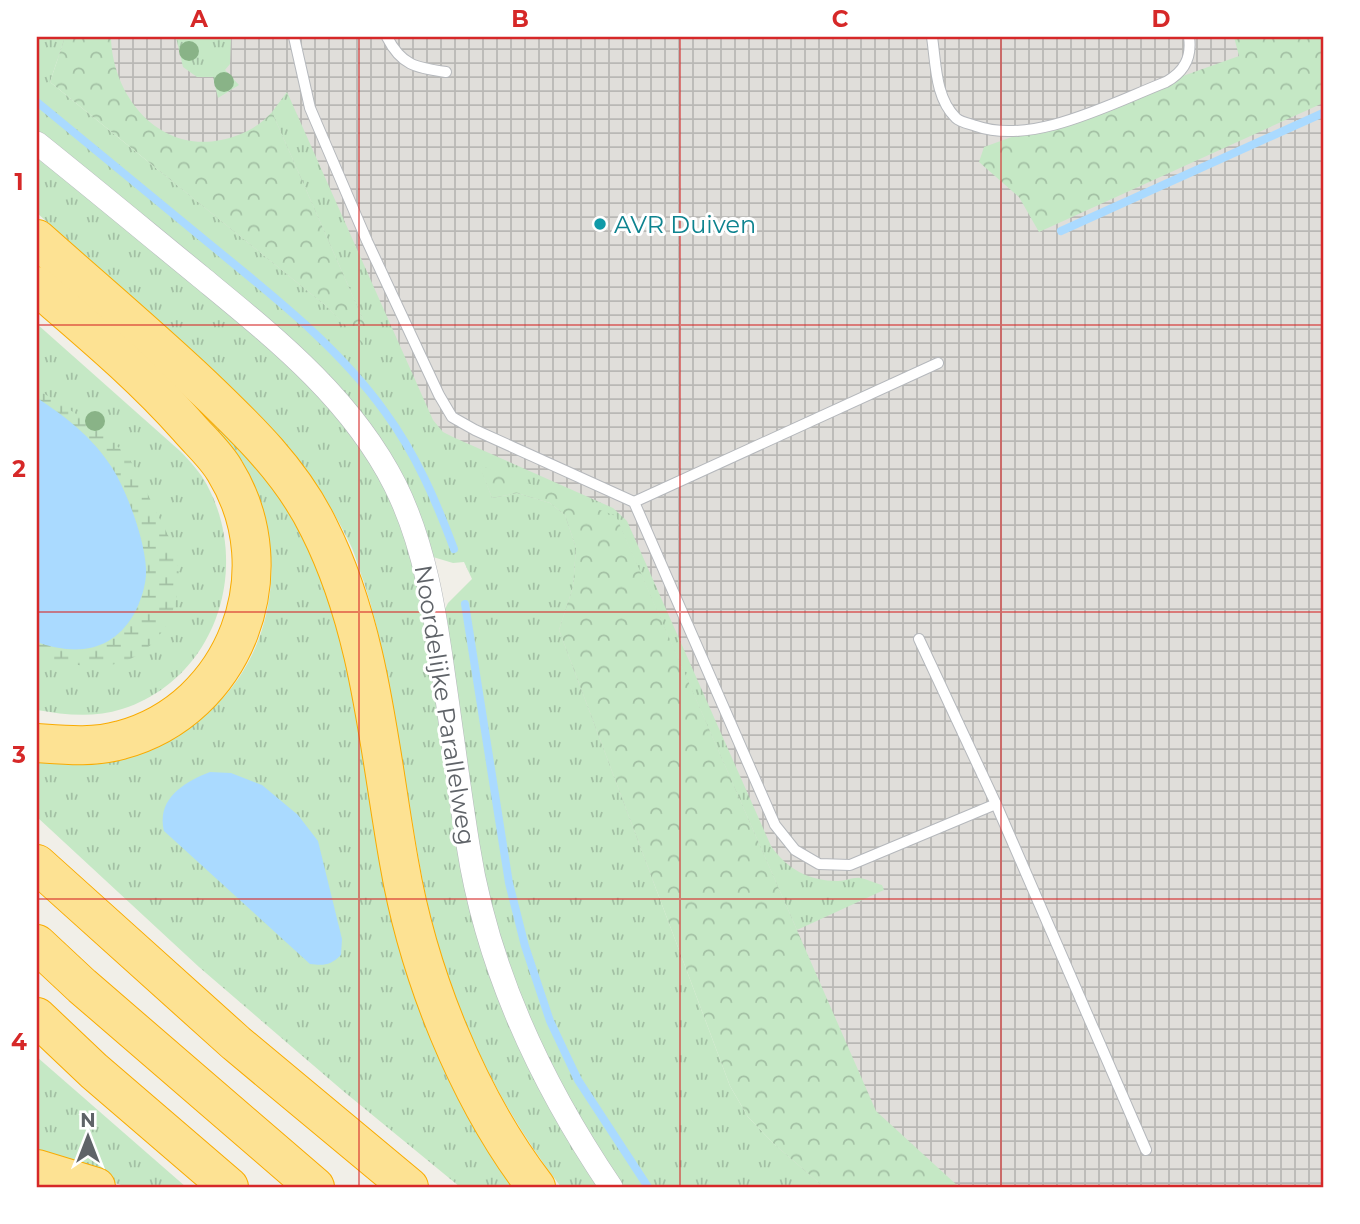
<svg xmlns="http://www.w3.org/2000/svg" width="1360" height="1224" font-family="Montserrat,sans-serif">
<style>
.industrial{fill:url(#industrial-grid)}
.grass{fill:url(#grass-tufts)}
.forest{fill:url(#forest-crowns)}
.wetland{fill:url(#wetland-marsh)}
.water{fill:#aadaff}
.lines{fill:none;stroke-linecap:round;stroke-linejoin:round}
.stream{stroke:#aadaff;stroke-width:8}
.service-casing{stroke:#b5b8bc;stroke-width:12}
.minor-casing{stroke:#b5b8bc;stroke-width:24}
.motorway-casing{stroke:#f9ab00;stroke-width:40}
.service{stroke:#fff;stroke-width:10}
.minor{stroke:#fff;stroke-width:23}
.motorway{stroke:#fde293;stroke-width:38}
.tree{fill:#89b387}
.grid{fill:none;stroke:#d62828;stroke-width:2;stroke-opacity:0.55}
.culture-dot{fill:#0f9aa8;stroke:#fff;stroke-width:2.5}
.labels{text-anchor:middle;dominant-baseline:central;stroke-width:6;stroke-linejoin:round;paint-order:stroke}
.culture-label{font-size:24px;fill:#0d838f;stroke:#fff;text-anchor:start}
.street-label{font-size:24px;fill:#5f6368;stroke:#fff}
.neatline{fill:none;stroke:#d62828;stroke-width:2.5}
.grid-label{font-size:23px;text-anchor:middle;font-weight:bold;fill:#d62828}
</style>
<defs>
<pattern id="industrial-grid" width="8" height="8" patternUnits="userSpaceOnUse" patternTransform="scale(1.75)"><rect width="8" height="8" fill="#e0deda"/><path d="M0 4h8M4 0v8" fill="none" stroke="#b9b8b5"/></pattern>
<pattern id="grass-tufts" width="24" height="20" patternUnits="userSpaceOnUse" patternTransform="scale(1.75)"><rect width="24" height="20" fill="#c5e8c5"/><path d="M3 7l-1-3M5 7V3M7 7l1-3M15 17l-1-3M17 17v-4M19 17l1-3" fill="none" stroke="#a3c0a4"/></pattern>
<pattern id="forest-crowns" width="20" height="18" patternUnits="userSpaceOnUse" patternTransform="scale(1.75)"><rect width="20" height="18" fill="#c5e8c5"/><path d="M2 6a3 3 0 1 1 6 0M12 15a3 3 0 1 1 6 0" fill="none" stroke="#a3c0a4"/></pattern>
<pattern id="wetland-marsh" width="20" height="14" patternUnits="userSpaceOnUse" patternTransform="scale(1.75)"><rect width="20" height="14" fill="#c5e8c5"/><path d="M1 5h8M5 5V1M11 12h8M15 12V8" fill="none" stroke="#a3c0a4"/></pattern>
</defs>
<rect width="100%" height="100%" fill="#f1efe8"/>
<!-- industrial -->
<path class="industrial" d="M37,37H1323V1187H795L493,537Z"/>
<!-- grass -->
<g class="grass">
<path d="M37,37H65L50,82L326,306L365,344V324L272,112L287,92L433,420L443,432L455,438L613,508L627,521L771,846C787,869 809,881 838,881C846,881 853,877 860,878C867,879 875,883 882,885L884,890L797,930L616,517L480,466L492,498L517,493L550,503L565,515L576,548L573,587L559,630L730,1086L748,1117L774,1144L824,1187H619L555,1084L492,923L442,615L448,603L472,579L464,562L453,563L433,557L377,442L37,134Z"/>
<path d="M176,37H231L230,64L225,70L239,85L218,98L213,77H197L183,67Z"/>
<path d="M37,151L212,293L354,429L396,503L425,602L468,883L604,1187H561C502,1111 457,1019 433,926C419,872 412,816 402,762C392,701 383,641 364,582C359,570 356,556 350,544C307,454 243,397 170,331C126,292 81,252 37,213Z"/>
<path d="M37,252L286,493L339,606L385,852L522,1187H460L342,1090L199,967L37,817V755C67,752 97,749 127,745C138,744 152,744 164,741C182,736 198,721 212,709C280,647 290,537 240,461C212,419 174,387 137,355C103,325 70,296 37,267Z"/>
<path d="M37,324L180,451C190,461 200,472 207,485C252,569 215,679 122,709C94,718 65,715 37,710Z"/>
<path d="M37,1057L186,1187H127L37,1157Z"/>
</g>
<!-- forest -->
<g class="forest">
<path d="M65,37H111C112,95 158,153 221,140C241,136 259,127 272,112L365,324V345L326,306L50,82Z"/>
<path d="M1234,37H1323V103L1039,232L1019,197L979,162L984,147L1239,56Z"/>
<path d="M479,465L616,516L876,1111L959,1187H824L774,1144L748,1117L730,1086L559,630L573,587L576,548L565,515L550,503L517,493L492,498Z"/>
</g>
<!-- wetland -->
<path class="wetland" d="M37,389C69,410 105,429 130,460C140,473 146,492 154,507C162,525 176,546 178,566C184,609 156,659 110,665C85,669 61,662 37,656Z"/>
<!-- water -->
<g class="water">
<path d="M37,398C68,418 98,442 117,476C130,501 144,539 146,568C147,583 141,601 134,614C112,652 76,656 37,642Z"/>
<path d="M210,772L231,773L262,785L298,815L318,841L342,939L341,955C331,965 324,966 310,964L164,831C156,799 184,782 210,772Z"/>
</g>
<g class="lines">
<!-- stream -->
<g class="stream">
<path d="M37,102C97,152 157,201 217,250C277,299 340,349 385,412C416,454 436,501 454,549"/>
<path d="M1061,231L1323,113"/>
<path d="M465,604L509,883L525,946L550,1021L578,1080L648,1187"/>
</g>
<!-- service casing -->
<g class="service-casing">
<g id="service">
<path d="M294,37L310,108L367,241L439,395L452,417L475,430L634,502L775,825L795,850L819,864L850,865L996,804L919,639"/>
<path d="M387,37C401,65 416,68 446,72"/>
<path d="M932,37C936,63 935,98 956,118C960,122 970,124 976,126C1033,146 1112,103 1166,82C1184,72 1192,58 1189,37"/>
<path d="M634,502L938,363"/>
<path d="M996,804L1146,1150"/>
</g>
</g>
<!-- minor casing -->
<g class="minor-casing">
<path id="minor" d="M37,143C92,187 146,232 201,277C275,338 351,398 395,485C425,545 435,613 444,678C452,733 459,789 468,845C487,968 542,1085 611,1187"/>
</g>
<!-- motorway casing -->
<g class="motorway-casing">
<g id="motorway">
<path d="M37,239C92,288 149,336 203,387C247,429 292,472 319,528C371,631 379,750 399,862C418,973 467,1097 536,1187"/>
<path d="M37,286C89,331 142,375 188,427C200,441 216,455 225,471C287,571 236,709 121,740C94,748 65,745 37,743"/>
<path d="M37,864L236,1043L409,1187"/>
<path d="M37,944L82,986L315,1187"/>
<path d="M37,1017L94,1071L229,1187"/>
<path d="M37,1169L96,1187"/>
</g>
</g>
<!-- service -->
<use href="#service" class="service"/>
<!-- minor -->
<use href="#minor" class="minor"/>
<!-- motorway -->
<use href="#motorway" class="motorway"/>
</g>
<!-- trees -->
<g class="tree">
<circle cx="189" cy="51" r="10"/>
<circle cx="224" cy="82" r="10"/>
<circle cx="95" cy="421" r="10"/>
</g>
<!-- grid -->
<path class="grid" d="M359,37V1187M680,37V1187M1001,37V1187M37,325H1323M37,612H1323M37,899H1323"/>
<!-- markers -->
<circle class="culture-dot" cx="600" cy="224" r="7"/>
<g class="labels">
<!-- culture labels -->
<g class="culture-label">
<text x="614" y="224">AVR Duiven</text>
</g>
<!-- street labels -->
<g class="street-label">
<text transform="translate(445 705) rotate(81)">Noordelijke Parallelweg</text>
</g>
</g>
<!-- border -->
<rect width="1360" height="1224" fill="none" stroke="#ffffff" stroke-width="77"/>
<!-- north arrow -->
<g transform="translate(88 1137)" stroke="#ffffff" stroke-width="5" paint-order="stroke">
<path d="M0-5L12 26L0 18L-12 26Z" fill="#5f6368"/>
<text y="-10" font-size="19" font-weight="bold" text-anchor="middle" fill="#5f6368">N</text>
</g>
<rect x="38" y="38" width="1284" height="1148" class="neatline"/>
<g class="grid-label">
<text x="199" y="27">A</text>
<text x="520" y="27">B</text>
<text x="840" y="27">C</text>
<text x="1161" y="27">D</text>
<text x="19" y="190">1</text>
<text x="19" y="477">2</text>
<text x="19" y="763">3</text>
<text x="19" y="1050">4</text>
</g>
</svg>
